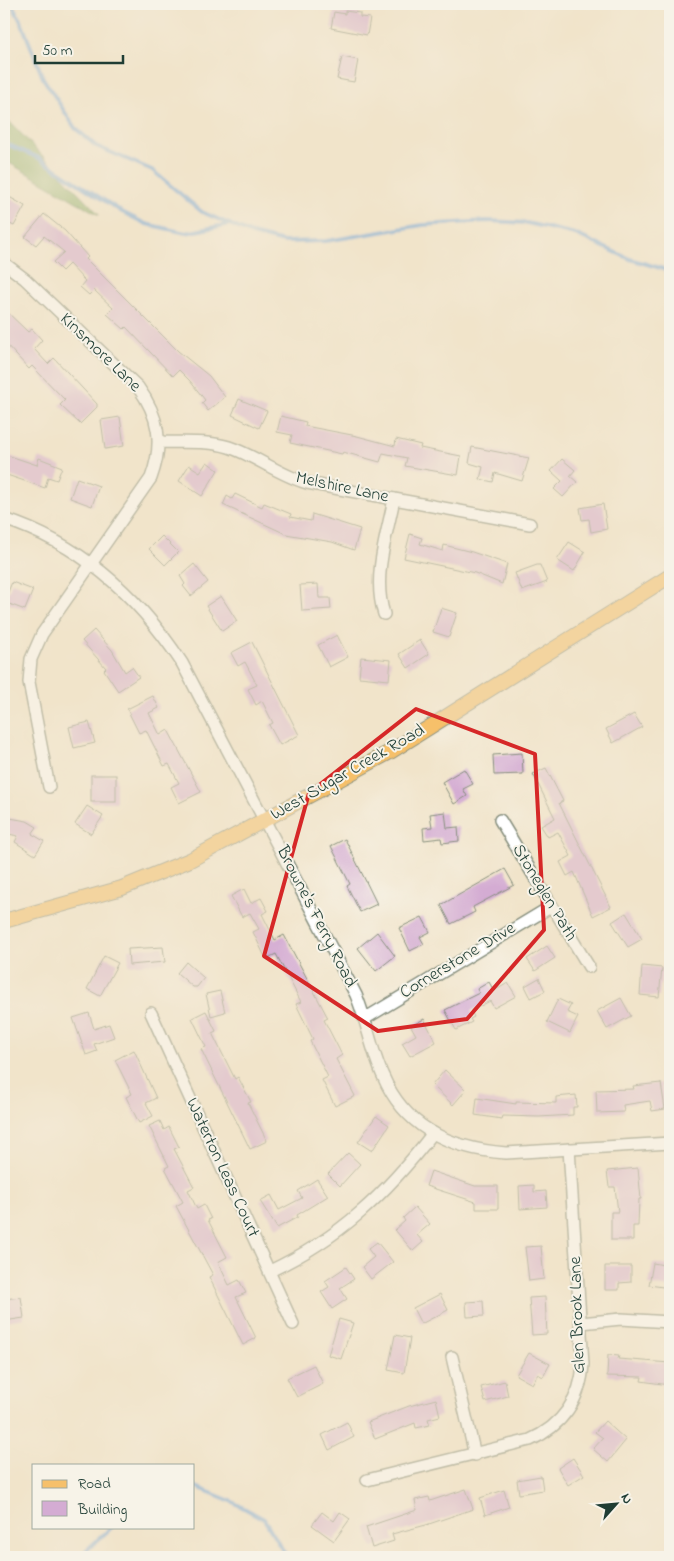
<svg xmlns="http://www.w3.org/2000/svg" width="674" height="1561" font-family="'Indie Flower',sans-serif">
<style>
.forest{fill:#84aa60;stroke:#52744a}
.lines{fill:none;stroke-linecap:round;stroke-linejoin:round}
.stream{stroke:#6ca3da;stroke-width:4}
.building{fill:#d4acd3}
.minor-casing{stroke:#88907f;stroke-width:14}
.major-casing{stroke:#88907f;stroke-width:16}
.minor{stroke:#fff;stroke-width:11}
.major{stroke:#f6c06b;stroke-width:14}
.marked{fill:none;stroke:#d62828;stroke-width:4;stroke-linejoin:round}
.labels{text-anchor:middle;dominant-baseline:central;stroke-width:4;stroke-linejoin:round;paint-order:stroke}
.street-label{font-size:18px;fill:#1f3d34;stroke:#f7f3e8}
</style>
<rect width="100%" height="100%" fill="#f7f3e8"/>
<filter id="ink" filterUnits="userSpaceOnUse"><feTurbulence type="fractalNoise" baseFrequency=".02" numOctaves="2"/><feDisplacementMap in="SourceGraphic" scale="10" xChannelSelector="R" yChannelSelector="G"/><feConvolveMatrix kernelMatrix="1 2 1 2 8 2 1 2 1" color-interpolation-filters="sRGB"/></filter>
<filter id="wash" filterUnits="userSpaceOnUse"><feTurbulence type="fractalNoise" baseFrequency=".0096" numOctaves="4" result="noise"/><feDisplacementMap in="SourceGraphic" scale="20" xChannelSelector="R" yChannelSelector="G"/><feGaussianBlur stdDeviation="1.12" result="paint"/><feColorMatrix in="noise" values="0 0 0 0 0 0 0 0 0 0 0 0 0 0 0 0 0 1.4 0 .05"/><feComposite in="paint" operator="in"/></filter>
<g filter="url(#wash)">
<rect width="100%" height="100%" fill="#f1e4ca"/>
<!-- forest -->
<path class="forest" d="M4,116L99,214V215L11,164L4,162Z"/>
<g class="lines">
<!-- stream -->
<g class="stream">
<path d="M12,4L22,24L43,78L75,128L96,146L152,170L202,212L252,234L284,242L326,241L423,225L487,221L527,223L575,234L630,259L670,271"/>
<path d="M4,143L39,158L122,212L146,224L186,233L230,224"/>
<path d="M194,1486L231,1501L264,1519L287,1557"/>
<path d="M79,1557L112,1527"/>
</g>
</g>
<g id="blocks">
<!-- building -->
<g class="building">
<path d="M345,11L360,13V17L370,18L367,35L331,28L334,12L345,14Z"/>
<path d="M342,57L358,60L354,82L337,79Z"/>
<path d="M4,194L25,206L14,226L4,221Z"/>
<path d="M44,214L65,231L88,257L86,259L178,351L209,376L225,397L208,411L202,403L205,400L190,381L179,370L173,376L126,327L124,329L107,314L113,308L94,290L89,295L80,287L85,281L69,264L62,271L53,262L64,252L44,236L36,245L25,237Z"/>
<path d="M4,309L28,332L32,329L42,340L34,349L48,364L54,358L97,404V407L80,424L60,405L65,400L32,366L29,369L4,342Z"/>
<path d="M239,399L267,411L259,428L232,415Z"/>
<path d="M281,416L306,422L305,426L357,436L395,446L396,439L421,445L420,448L461,456L458,475L405,466L407,458L383,453L380,462L343,452L342,454L290,443L292,435L277,432Z"/>
<path d="M120,417L124,446L105,449L101,420Z"/>
<path d="M472,447L529,458L522,481L495,473L493,482L480,479L483,467L469,463Z"/>
<path d="M4,454L37,465L39,458L62,467L57,480L48,477L45,488L4,474Z"/>
<path d="M562,459L575,470L570,476L577,482L563,497L554,489L562,481L551,471Z"/>
<path d="M207,462L218,470L202,496L179,481L189,465L200,472Z"/>
<path d="M77,478L99,486L92,506L70,498Z"/>
<path d="M235,494L262,507L264,503L291,514L290,517L311,521L312,514L360,529L354,550L332,542L286,534L223,505L227,496L232,499Z"/>
<path d="M603,504L607,529L591,532L589,519L582,520L580,508Z"/>
<path d="M410,534L422,538L420,544L443,551L444,545L472,552L507,564L502,584L475,573L404,558Z"/>
<path d="M162,536L178,552L165,565L149,549Z"/>
<path d="M569,542L585,552L574,571L557,560Z"/>
<path d="M194,564L208,582L191,596L183,586L185,584L180,576Z"/>
<path d="M537,565H540L547,582L522,591L515,573Z"/>
<path d="M12,582L33,590L25,610L4,602Z"/>
<path d="M318,584L319,598H330L331,609L302,611L300,585Z"/>
<path d="M221,596L237,621L222,631L206,606Z"/>
<path d="M441,608L457,613L449,637L433,632Z"/>
<path d="M94,630L112,650L125,672L132,667L139,677L118,691L104,670L106,668L82,641Z"/>
<path d="M337,635L348,657L329,667L318,645Z"/>
<path d="M420,640L429,654L408,668L399,654Z"/>
<path d="M252,642L299,735L280,745L269,725L273,723L262,701L256,705L248,689L257,685L245,662L238,666L231,653Z"/>
<path d="M361,657L391,660L389,680L359,677Z"/>
<path d="M153,696L159,708L149,713L160,735L168,730L201,792L179,803L171,787L179,783L169,764L164,766L146,730L139,733L127,709Z"/>
<path d="M634,714L642,727L613,743L606,729Z"/>
<path d="M89,722L95,743L74,748L69,727Z"/>
<path d="M522,753L523,774L494,775L493,755Z"/>
<path d="M546,768L563,801L559,803L611,907L593,916L574,872L567,876L560,862L571,856L558,832L548,837L541,826L555,818L533,774Z"/>
<path d="M464,769L473,784L463,789L467,796L454,804L442,782Z"/>
<rect x="91" y="775" width="25" height="27"/>
<path d="M87,806L103,816L91,834L75,824Z"/>
<path d="M445,812L447,828L458,827L459,841L442,843L441,838L424,840L423,828L432,827L430,814Z"/>
<path d="M4,817L27,821L37,827L32,834L44,841L35,855L15,842L18,836L4,833Z"/>
<path d="M345,839L377,904L360,912L347,886L350,884L331,846Z"/>
<path d="M505,869L514,885L473,907L475,912L451,924L441,905Z"/>
<path d="M244,889L251,903L261,898L268,911L262,914L275,940L284,935L328,1018L324,1020L342,1055L336,1059L355,1096L335,1106L322,1080L328,1077L310,1041L313,1039L296,1004L301,1002L276,954L266,959L253,932L259,929L250,913L242,917L231,896Z"/>
<path d="M626,913L642,939L628,947L612,922Z"/>
<path d="M422,917L430,932L420,937L424,944L410,951L399,928Z"/>
<path d="M377,932L395,956L376,971L358,948Z"/>
<path d="M547,946L555,958L535,971L527,959Z"/>
<path d="M163,947L165,962L129,965L128,949Z"/>
<path d="M104,956L118,963L100,996L87,989Z"/>
<path d="M186,962L204,978L197,987H193L177,973Z"/>
<path d="M642,966L662,968L659,997L640,995Z"/>
<path d="M539,978L545,991L531,998L525,986Z"/>
<path d="M489,982L494,991L508,983L516,996L494,1008L490,1001L471,1011L474,1017L470,1019L472,1022L456,1030L445,1010L479,993L477,989Z"/>
<path d="M220,991L225,1012L211,1016L206,994Z"/>
<path d="M621,998L631,1016L607,1029L597,1011Z"/>
<path d="M558,999L571,1005L567,1012L578,1017L570,1033L547,1022Z"/>
<path d="M206,1011L216,1031L212,1033L235,1079L238,1077L251,1102L248,1103L267,1141L250,1149L201,1049L206,1047L192,1018Z"/>
<path d="M89,1013L94,1029L109,1024L114,1037L94,1044L97,1051L86,1055L73,1018Z"/>
<path d="M424,1019L436,1042L410,1056L402,1043L416,1035L411,1026Z"/>
<path d="M134,1050L156,1098L146,1103L153,1116L139,1123L126,1097L132,1094L115,1060Z"/>
<path d="M445,1070L466,1090L453,1105L432,1085Z"/>
<path d="M661,1083L665,1109L652,1111L650,1101L623,1105L624,1112L597,1113L596,1090L634,1089L633,1086Z"/>
<path d="M576,1095L577,1107H573V1115L539,1117L503,1116L502,1119L475,1115L477,1098L516,1104V1102L556,1103V1097Z"/>
<path d="M376,1116L389,1125L372,1151L358,1142Z"/>
<path d="M160,1121L164,1130L169,1127L179,1147L174,1149L194,1187L188,1190L197,1209L204,1205L211,1219L208,1220L227,1257L218,1262L229,1285L239,1280L246,1293L236,1297L256,1338L243,1345L209,1277L213,1275L176,1206L183,1202L165,1168L169,1166L149,1126Z"/>
<path d="M348,1153L360,1164L340,1186L328,1174Z"/>
<path d="M638,1168L641,1199H639L638,1226H633V1240H611V1212H618L615,1187H609L607,1171Z"/>
<path d="M431,1171L475,1186H498V1209H476V1202L426,1186Z"/>
<path d="M317,1179L328,1196L297,1215L298,1217L277,1228L260,1201L271,1195L279,1210L302,1198L298,1191Z"/>
<path d="M534,1185V1192L546,1191L547,1207L520,1209L519,1186Z"/>
<path d="M415,1207L430,1224L417,1235L423,1242L413,1251L395,1230L405,1221L403,1218Z"/>
<path d="M377,1242L393,1262L371,1279L362,1267L374,1257L368,1249Z"/>
<path d="M541,1246L544,1279L529,1281L525,1247Z"/>
<path d="M653,1263L670,1266V1288L649,1285Z"/>
<path d="M605,1266H631V1282L619,1283V1290H605Z"/>
<path d="M346,1267L354,1279L340,1288L347,1299L332,1309L321,1292L329,1287L325,1281Z"/>
<path d="M440,1294L448,1310L421,1324L413,1308Z"/>
<path d="M21,1297L24,1318L4,1321V1299Z"/>
<path d="M545,1297L547,1334L532,1335L529,1298Z"/>
<path d="M483,1301L484,1316L467,1317L466,1302Z"/>
<path d="M339,1319L353,1323L341,1359L328,1355Z"/>
<path d="M395,1335L410,1338L404,1373L388,1370Z"/>
<path d="M529,1353L550,1364L543,1377L538,1374L532,1384L516,1375Z"/>
<path d="M608,1355L619,1356L618,1359L670,1363L669,1385L641,1381L642,1377L607,1376Z"/>
<path d="M314,1365L323,1384L297,1397L287,1378Z"/>
<path d="M505,1381L508,1396L485,1402L481,1387Z"/>
<path d="M436,1399L440,1416L428,1419L430,1425L416,1428L415,1423L375,1439L368,1422L409,1406Z"/>
<path d="M605,1421L626,1440L608,1462L593,1449L603,1438L595,1432Z"/>
<path d="M347,1422L354,1437L329,1450L322,1435Z"/>
<path d="M573,1458L584,1475L568,1485L558,1468Z"/>
<path d="M541,1476L543,1490L519,1494L517,1480Z"/>
<path d="M466,1489L473,1509L426,1525L392,1534L394,1541L372,1548L366,1527L417,1510L415,1500L429,1497L430,1501Z"/>
<path d="M504,1490L509,1507L485,1515L480,1498Z"/>
<path d="M322,1512L334,1521L340,1512L350,1519L334,1541L312,1525Z"/>
</g>
</g>
</g>
<g filter="url(#ink)">
<use href="#blocks" fill-opacity="0" stroke="#88907f" stroke-width="1"/>
<g class="lines">
<!-- minor casing -->
<g class="minor-casing">
<g id="minor">
<path d="M4,263L25,279L138,387C159,416 164,443 151,478L42,634L31,659L29,682L49,787"/>
<path d="M159,442C182,443 207,440 229,447C256,456 279,475 307,483L530,524"/>
<path d="M4,519C81,544 139,597 182,663L356,995C367,1021 371,1050 383,1076C405,1128 452,1149 506,1153L670,1143"/>
<path d="M384,614C372,577 387,535 394,499"/>
<path d="M500,820L589,967"/>
<path d="M151,1013L293,1324"/>
<path d="M366,1018L552,906"/>
<path d="M270,1271C340,1238 386,1194 433,1133"/>
<path d="M581,1323L621,1319L670,1322"/>
<path d="M452,1357L475,1455"/>
<path d="M367,1480L530,1440C562,1426 581,1399 583,1364L569,1149"/>
</g>
</g>
<!-- major casing -->
<g class="major-casing">
<path id="major" d="M4,921L122,888L190,860L390,752L670,576"/>
</g>
<!-- minor -->
<use href="#minor" class="minor"/>
<!-- major -->
<use href="#major" class="major"/>
</g>
</g>
<!-- marked area -->
<path d="M0 0H674V1561H0ZM416,709L535,754L544,930L467,1019L378,1031L264,956L309,793Z" fill="#f1e4ca" fill-opacity=".55" fill-rule="evenodd"/>
<path class="marked" d="M416,709L535,754L544,930L467,1019L378,1031L264,956L309,793Z"/>
<g class="labels">
<!-- street labels -->
<g class="street-label">
<text transform="translate(100 353) rotate(44)">Kinsmore Lane</text>
<text transform="translate(342 488) rotate(12)">Melshire Lane</text>
<text transform="translate(348 773) rotate(-30)">West Sugar Creek Road</text>
<text transform="translate(544 893) rotate(59)">Stoneglen Path</text>
<text transform="translate(316 917) rotate(63)">Browne's Ferry Road</text>
<text transform="translate(458 961) rotate(-31)">Cornerstone Drive</text>
<text transform="translate(222 1168) rotate(65)">Waterton Leas Court</text>
<text transform="translate(578 1315) rotate(-92)">Glen Brook Lane</text>
</g>
</g>
<!-- margin -->
<rect width="674" height="1561" fill="none" stroke="#f7f3e8" stroke-width="20"/>
<!-- legend -->
<rect x="32" y="1464" width="162" height="65" fill="#f7f3e8" stroke="#a1aaa0"/>
<rect x="42" y="1480" width="25" height="8" fill="#f6c06b" stroke="#a1aaa0"/>
<text x="78" y="1488" font-size="15" fill="#1f3d34">Road</text>
<rect x="42" y="1501" width="25" height="15" fill="#d4acd3" stroke="#a1aaa0"/>
<text x="78" y="1514" font-size="15" fill="#1f3d34">Building</text>
<!-- north arrow -->
<g transform="translate(616 1504) rotate(63)" stroke="#f7f3e8" stroke-width="4" paint-order="stroke">
<path d="M0-4L9 19L0 12L-9 19Z" fill="#1f3d34"/>
<text y="-8" font-size="14" font-weight="bold" text-anchor="middle" fill="#1f3d34">N</text>
</g>
<!-- scale -->
<path d="M35 55v8h88v-8" fill="none" stroke="#1f3d34" stroke-width="2.5"/>
<text x="42" y="55" font-size="15" fill="#1f3d34" stroke="#f7f3e8" stroke-width="4" paint-order="stroke">50 m</text>
</svg>
